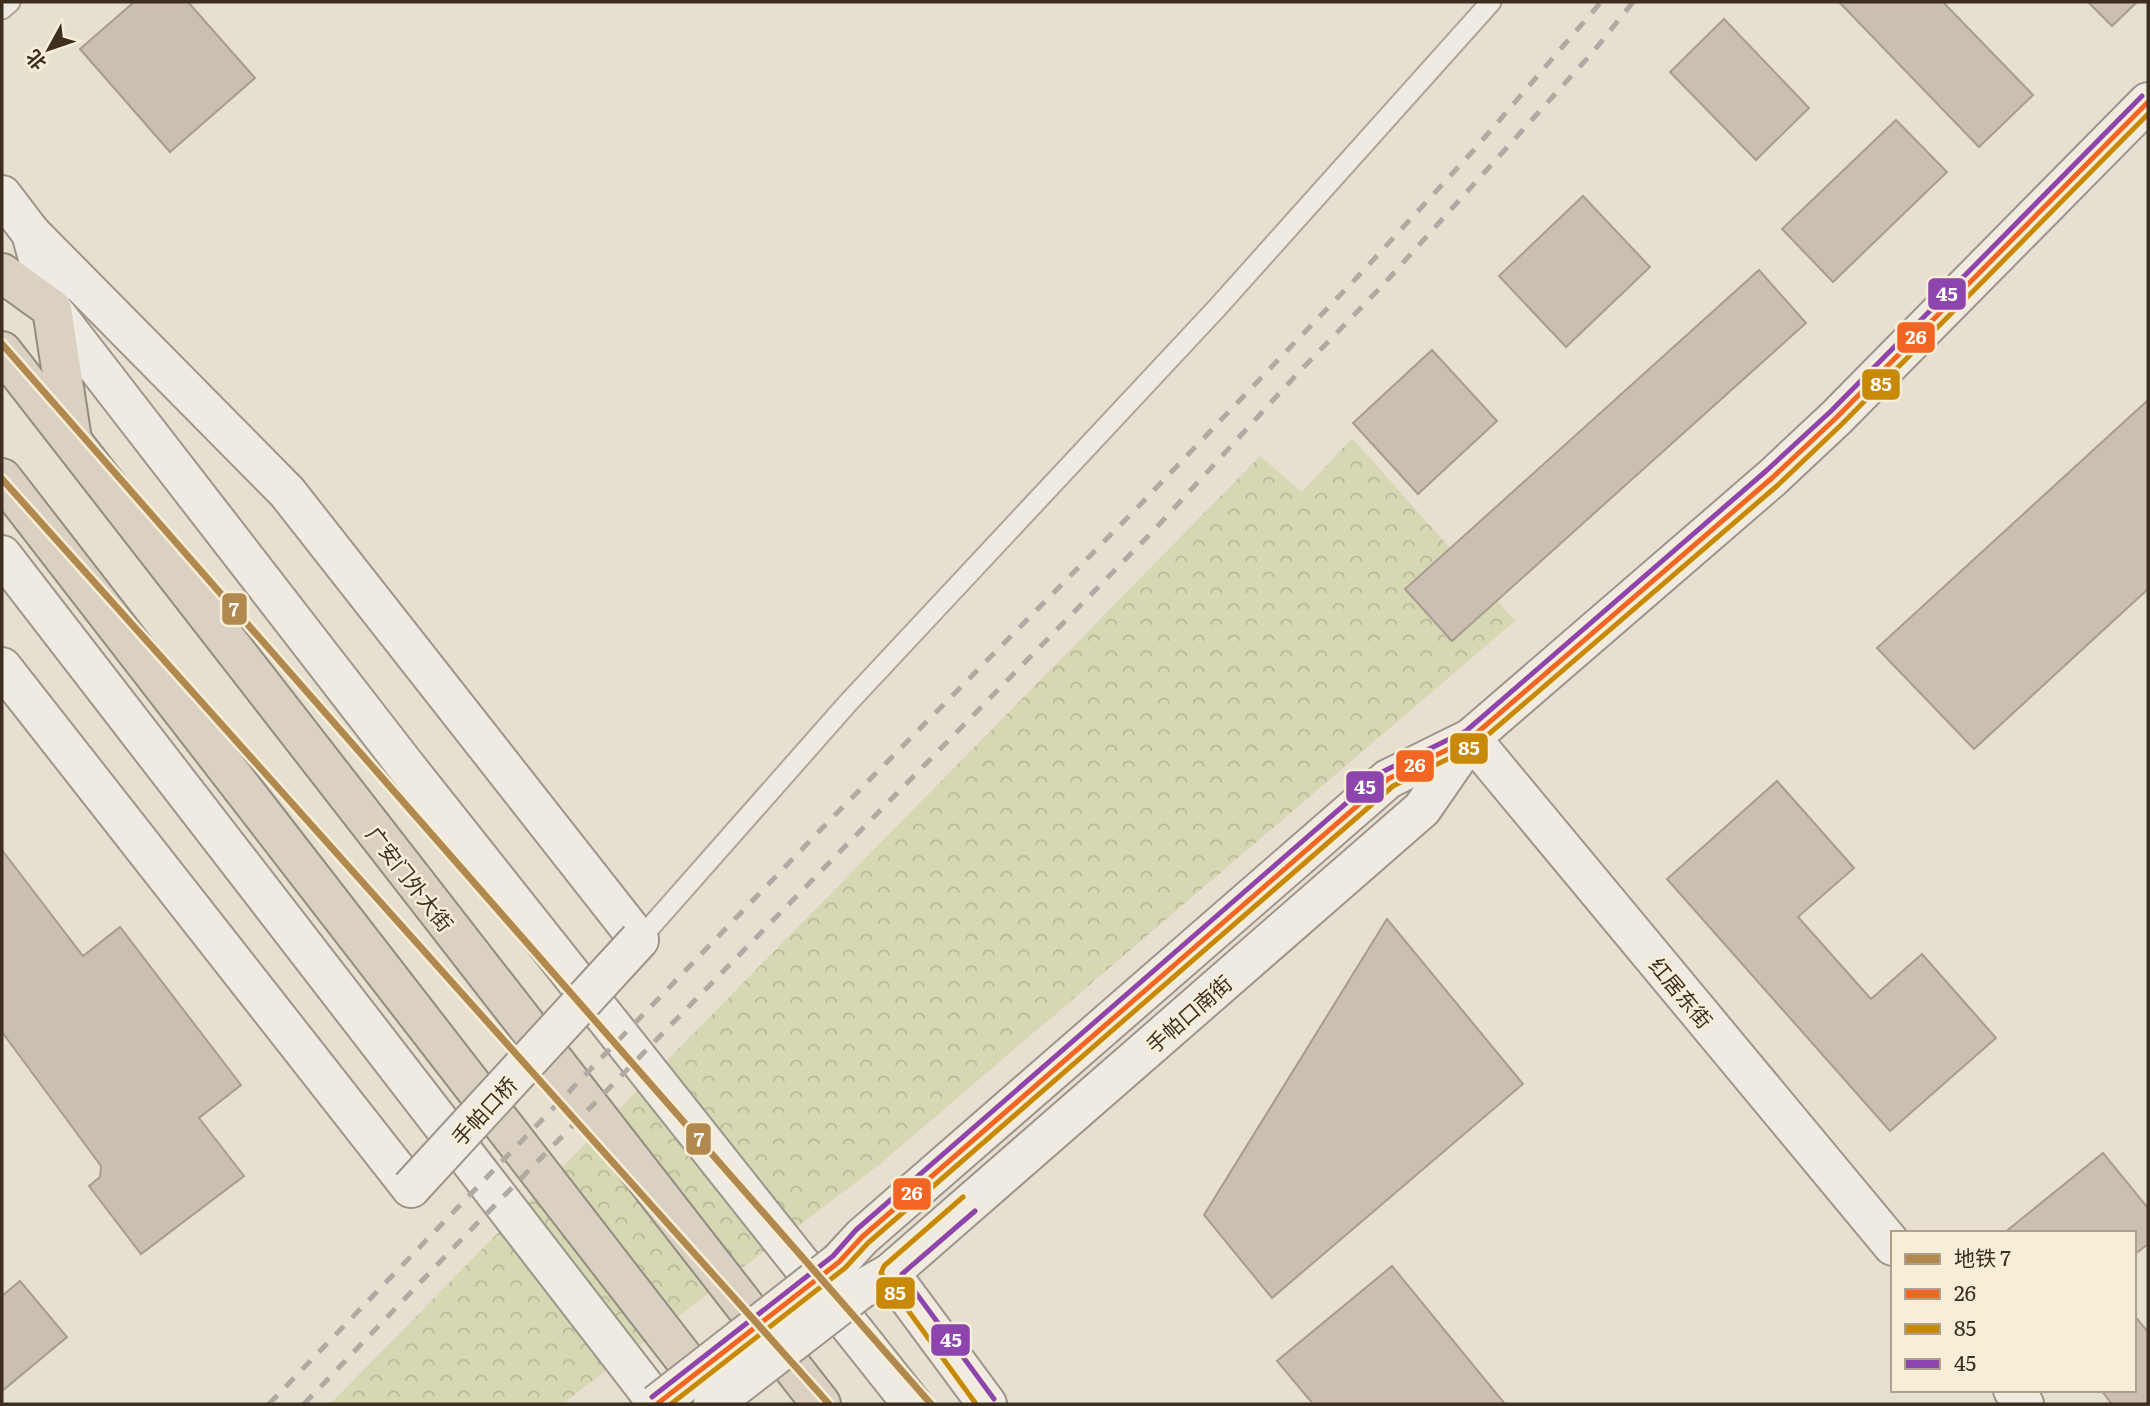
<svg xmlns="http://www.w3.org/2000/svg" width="2150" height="1406" font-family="Literata,'Noto Sans SC',serif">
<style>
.park{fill:url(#park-crowns)}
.building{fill:#cbbfb2;stroke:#a89c90;stroke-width:2}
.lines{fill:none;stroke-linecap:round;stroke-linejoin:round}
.lane-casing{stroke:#ada599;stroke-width:23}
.secondary-casing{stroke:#9c958a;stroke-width:42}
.highway-casing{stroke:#928b80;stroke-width:42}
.lane{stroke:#efebe3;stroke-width:19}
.secondary{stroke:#efebe3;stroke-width:38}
.highway{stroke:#dad1c2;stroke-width:38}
.rail{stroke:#afaaa2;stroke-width:5;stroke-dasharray:12 12;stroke-linecap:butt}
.secondary-bridge-casing{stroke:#9c958a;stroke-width:42;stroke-linecap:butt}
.secondary-bridge{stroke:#efebe3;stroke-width:38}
.bus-1-casing{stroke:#f7eed8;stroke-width:10}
.bus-2-casing{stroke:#f7eed8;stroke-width:10}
.bus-3-casing{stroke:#f7eed8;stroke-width:10}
.bus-1{stroke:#f26522;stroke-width:5}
.bus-2{stroke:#c88808;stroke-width:5}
.bus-3{stroke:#8e44ad;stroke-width:5}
.metro-1-casing{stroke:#f7eed8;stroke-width:12}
.metro-1{stroke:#b1894f;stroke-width:7}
.labels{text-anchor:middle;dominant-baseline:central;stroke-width:5;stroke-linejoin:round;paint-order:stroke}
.street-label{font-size:21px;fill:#3d2e20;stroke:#f7eed8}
.line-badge{stroke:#f7eed8;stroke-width:2.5}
.badge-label{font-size:19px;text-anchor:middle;font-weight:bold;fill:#fff}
</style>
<defs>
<pattern id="park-crowns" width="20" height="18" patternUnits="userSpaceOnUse" patternTransform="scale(1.75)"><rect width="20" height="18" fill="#d6d7b3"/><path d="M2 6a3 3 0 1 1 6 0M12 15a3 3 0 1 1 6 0" fill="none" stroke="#b9b99a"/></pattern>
</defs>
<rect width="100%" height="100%" fill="#e7e0d1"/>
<!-- park -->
<path class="park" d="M1352,438L1515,621L879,1165L562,1404H330L1260,456L1302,492Z"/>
<!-- building -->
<g class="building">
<path d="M134,2H188L255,78L170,152L80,49Z"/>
<path d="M1839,2H1943L2033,95L1979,147Z"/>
<path d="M2088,2H2137L2112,26Z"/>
<path d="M1724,19L1809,108L1756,160L1670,72Z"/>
<path d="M1896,120L1947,172L1833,282L1782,229Z"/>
<path d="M1583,196L1650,267L1566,347L1499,276Z"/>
<path d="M1759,270L1806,323L1452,641L1405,589Z"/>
<path d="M1432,350L1497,421L1418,494L1353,423Z"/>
<path d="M2148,400V589L1974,749L1877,648Z"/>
<path d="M1777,781L1854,868L1798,917L1871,999L1922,954L1996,1038L1890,1131L1667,879Z"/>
<path d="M2,850L83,956L120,927L241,1085L199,1118L244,1176L141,1254L89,1186L100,1177L101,1166L2,1032Z"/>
<path d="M1387,919L1523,1084L1272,1298L1204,1215Z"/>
<path d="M2103,1153L2148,1208V1244L2134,1255V1233H2004Z"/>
<path d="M1392,1266L1505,1404H1313L1277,1361Z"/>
<path d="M20,1281L67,1337L2,1391V1296Z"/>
<path d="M2134,1315L2148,1332V1404H2112L2101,1390H2134Z"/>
</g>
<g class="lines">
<!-- lane casing -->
<g class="lane-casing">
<g id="lane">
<path d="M2,9L10,2"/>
<path d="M639,940L848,703L1217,308L1491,2"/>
</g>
</g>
<!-- secondary casing -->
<g class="secondary-casing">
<g id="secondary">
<path d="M2,195L31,233L287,492L639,940"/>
<path d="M31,233L52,309L405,765L912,1404"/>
<path d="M2,555L658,1404"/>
<path d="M2,667L411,1188"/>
<path d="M1471,738L1893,1246"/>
<path d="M839,1262L862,1237L1388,779L1469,739"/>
<path d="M890,1273L987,1404"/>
<path d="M860,1290L890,1273L1422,809L1471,738L1772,478L1836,418L2148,102"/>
<path d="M2013,1390L2024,1404"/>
</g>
</g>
<!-- highway casing -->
<g class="highway-casing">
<g id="highway">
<path d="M2,273L52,309L72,440"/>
<path d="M2,351L821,1404"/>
<path d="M2,478L716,1400"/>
</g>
</g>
<!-- lane -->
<use href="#lane" class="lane"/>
<!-- secondary -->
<use href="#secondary" class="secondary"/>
<!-- highway -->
<use href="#highway" class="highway"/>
<!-- rail -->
<g class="rail">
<path d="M269,1404L830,820L1137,508L1363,271L1473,151L1601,2"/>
<path d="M304,1404L458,1243L1155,529L1298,373L1382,286L1593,52L1633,2"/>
</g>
<!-- secondary-bridge casing -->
<g class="secondary-bridge-casing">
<g id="secondary-bridge">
<path d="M411,1188L639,940"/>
<path d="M657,1404L839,1262"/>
<path d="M713,1404L860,1290"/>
</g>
</g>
<!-- secondary-bridge -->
<use href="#secondary-bridge" class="secondary-bridge"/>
<!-- bus-1 casing -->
<g class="bus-1-casing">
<path id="bus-1" d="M657,1404L839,1262L862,1237L1388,779L1471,738L1772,478L1836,418L2148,102"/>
</g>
<!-- bus-2 casing -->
<g class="bus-2-casing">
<g id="bus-2">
<path d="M963,1197L884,1266L881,1273L976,1404"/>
<path d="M671,1404L845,1268L868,1243L1393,786L1476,745L1778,485L1842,424L2148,114"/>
</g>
</g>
<!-- bus-3 casing -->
<g class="bus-3-casing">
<g id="bus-3">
<path d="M975,1211L902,1274L994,1399"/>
<path d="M652,1397L833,1256L856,1230L1382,772L1466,731L1766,471L1830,412L2142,96"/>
</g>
</g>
<!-- bus-1 -->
<use href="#bus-1" class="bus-1"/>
<!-- bus-2 -->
<use href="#bus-2" class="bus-2"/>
<!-- bus-3 -->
<use href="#bus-3" class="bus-3"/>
<!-- metro-1 casing -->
<g class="metro-1-casing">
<g id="metro-1">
<path d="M2,344L931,1404"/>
<path d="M2,479L829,1404"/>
</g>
</g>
<!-- metro-1 -->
<use href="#metro-1" class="metro-1"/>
</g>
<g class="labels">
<!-- street labels -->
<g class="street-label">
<text transform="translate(411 878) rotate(52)">广安门外大街</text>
<text transform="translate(1682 992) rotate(50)">红居东街</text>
<text transform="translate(1188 1013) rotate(-41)">手帕口南街</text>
<text transform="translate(483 1110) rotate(-47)">手帕口桥</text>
</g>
</g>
<g class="line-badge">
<rect x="1927" y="277" width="40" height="34" rx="7" fill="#8e44ad"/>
<rect x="1896" y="321" width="40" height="33" rx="7" fill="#f26522"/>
<rect x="1861" y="368" width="40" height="33" rx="7" fill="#c88808"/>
<rect x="221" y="592" width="27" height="34" rx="7" fill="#b1894f"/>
<rect x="1449" y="732" width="40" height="33" rx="7" fill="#c88808"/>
<rect x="1395" y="749" width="40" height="34" rx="7" fill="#f26522"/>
<rect x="1345" y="770" width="40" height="34" rx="7" fill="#8e44ad"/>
<rect x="685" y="1122" width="27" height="34" rx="7" fill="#b1894f"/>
<rect x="892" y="1177" width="40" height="34" rx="7" fill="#f26522"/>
<rect x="875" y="1276" width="41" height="34" rx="7" fill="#c88808"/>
<rect x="930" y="1323" width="41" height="34" rx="7" fill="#8e44ad"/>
</g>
<g class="badge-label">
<text x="1947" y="301">45</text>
<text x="1916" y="344">26</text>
<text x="1881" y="391">85</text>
<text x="234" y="616">7</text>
<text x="1469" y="755">85</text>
<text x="1415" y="772">26</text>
<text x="1365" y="794">45</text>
<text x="699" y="1146">7</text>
<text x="912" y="1200">26</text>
<text x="895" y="1300">85</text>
<text x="951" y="1347">45</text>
</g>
<!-- border -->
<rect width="2150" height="1406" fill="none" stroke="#3d2e20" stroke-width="7"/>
<!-- legend -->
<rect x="1891" y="1231" width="245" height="161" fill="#f7eed8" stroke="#ada18e" stroke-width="2"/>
<rect x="1905" y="1254" width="35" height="10" fill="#b1894f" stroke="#ada18e" stroke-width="2"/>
<text x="1954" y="1266" font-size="21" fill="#3d2e20">地铁 7</text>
<rect x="1905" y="1289" width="35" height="10" fill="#f26522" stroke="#ada18e" stroke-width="2"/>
<text x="1954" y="1301" font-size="21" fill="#3d2e20">26</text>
<rect x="1905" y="1324" width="35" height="10" fill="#c88808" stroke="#ada18e" stroke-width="2"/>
<text x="1954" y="1336" font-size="21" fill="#3d2e20">85</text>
<rect x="1905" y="1359" width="35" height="10" fill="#8e44ad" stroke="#ada18e" stroke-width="2"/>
<text x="1954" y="1371" font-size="21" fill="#3d2e20">45</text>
<!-- north arrow -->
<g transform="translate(49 49) rotate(230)" stroke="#f7eed8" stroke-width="5" paint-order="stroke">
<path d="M0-5L12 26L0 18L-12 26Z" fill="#3d2e20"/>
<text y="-10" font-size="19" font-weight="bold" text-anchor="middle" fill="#3d2e20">北</text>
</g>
</svg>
